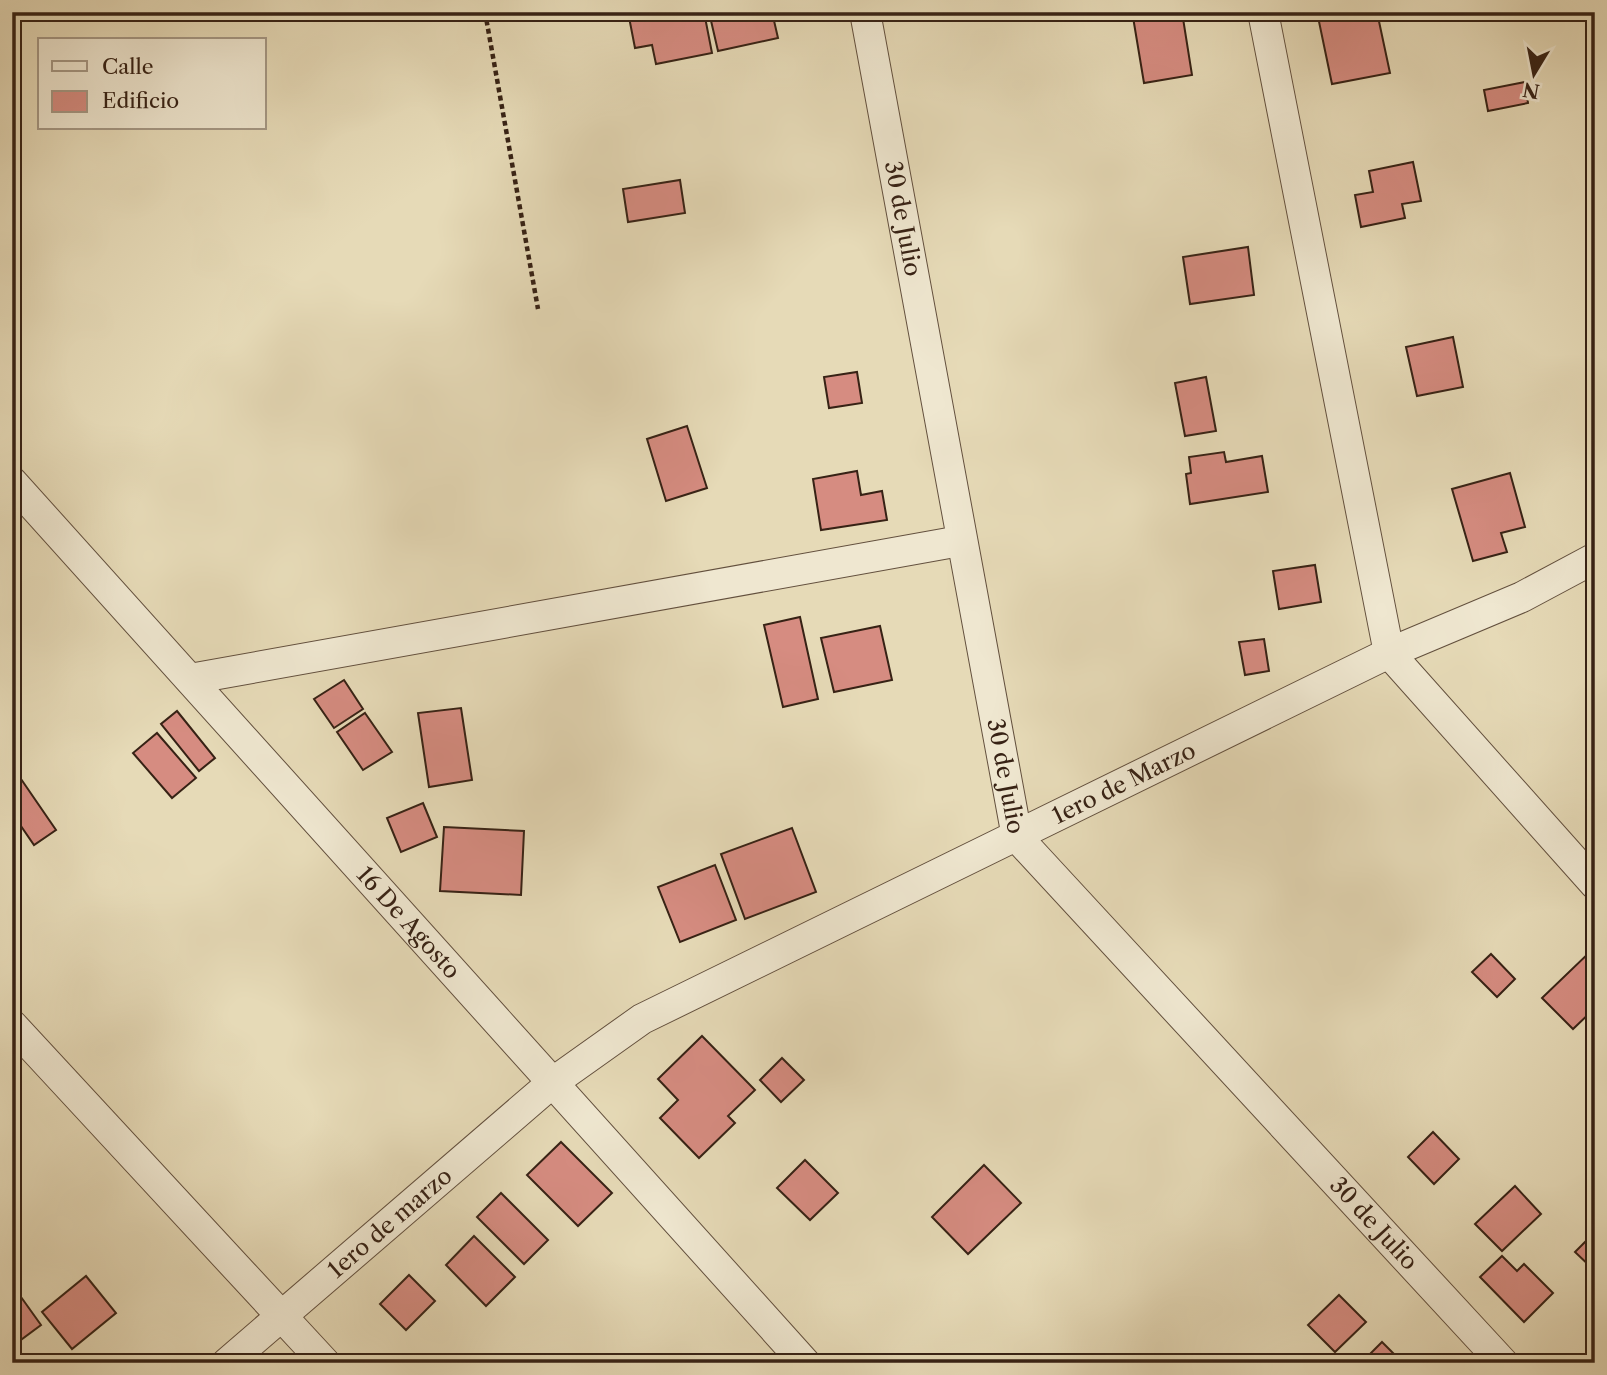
<svg xmlns="http://www.w3.org/2000/svg" width="1607" height="1375" font-family="'Libre Caslon Text',serif">
<style>
.building{fill:#d68c81;stroke:#372215;stroke-width:2}
.lines{fill:none;stroke-linecap:round;stroke-linejoin:round}
.minor-casing{stroke:#63503e;stroke-width:32}
.path{stroke:#372215;stroke-width:4.5;stroke-dasharray:5 3.5;stroke-linecap:butt}
.minor{stroke:#efe7d0;stroke-width:30}
.labels{text-anchor:middle;dominant-baseline:central;stroke-width:6;stroke-linejoin:round;paint-order:stroke}
.street-label{font-size:23px;fill:#372215;stroke:#efe7d0}
</style>
<rect width="100%" height="100%" fill="#e6dab7"/>
<filter id="stains"><feTurbulence type="fractalNoise" baseFrequency=".00286" numOctaves="4"/><feColorMatrix values="0 0 0 0 .2 0 0 0 0 .09 0 0 0 0 .02 0 0 0 .5 -.17"/></filter>
<radialGradient id="worn" r=".72"><stop offset=".6" stop-color="#630" stop-opacity="0"/><stop offset="1" stop-color="#630" stop-opacity=".3"/></radialGradient>
<!-- building -->
<g class="building">
<path d="M628,12H704L712,53L656,64L652,45L635,48Z"/>
<path d="M709,12H772L778,38L718,51Z"/>
<path d="M1164,12H1182L1192,75L1144,83L1133,17Z"/>
<path d="M1317,12H1377L1390,73L1332,84Z"/>
<path d="M1525,82L1528,103L1488,111L1484,90Z"/>
<path d="M1413,162L1421,201L1402,204L1405,218L1361,227L1355,195L1373,192L1369,171Z"/>
<path d="M680,180L685,213L628,222L623,189Z"/>
<path d="M1248,247L1254,295L1190,304L1183,257Z"/>
<path d="M1453,337L1463,387L1417,396L1406,347Z"/>
<path d="M857,372L862,403L829,408L824,377Z"/>
<path d="M1206,377L1216,431L1185,436L1175,383Z"/>
<path d="M687,426L707,488L666,501L647,439Z"/>
<path d="M1224,452L1226,462L1262,456L1268,492L1190,504L1186,474L1191,473L1189,457Z"/>
<path d="M857,471L861,495L882,491L887,520L821,530L813,479Z"/>
<path d="M1510,473L1525,527L1501,533L1507,552L1473,561L1452,489Z"/>
<path d="M1315,565L1321,602L1279,609L1273,571Z"/>
<path d="M800,617L818,699L783,707L764,625Z"/>
<path d="M880,626L892,680L834,692L821,638Z"/>
<path d="M1264,639L1269,671L1245,675L1239,642Z"/>
<path d="M344,680L363,709L334,728L314,699Z"/>
<path d="M461,708L472,780L429,787L418,713Z"/>
<path d="M177,711L215,758L199,771L161,724Z"/>
<path d="M365,713L392,752L363,770L337,732Z"/>
<path d="M157,733L196,778L172,798L133,753Z"/>
<path d="M21,779L56,830L34,845L12,813V784Z"/>
<path d="M423,803L437,837L401,852L387,818Z"/>
<path d="M444,827L524,831L521,895L440,891Z"/>
<path d="M792,828L816,892L745,919L721,854Z"/>
<path d="M715,865L736,920L680,942L658,887Z"/>
<path d="M1595,947V1008L1573,1029L1542,998Z"/>
<path d="M1491,954L1515,979L1497,997L1472,972Z"/>
<path d="M702,1036L755,1090L728,1116L735,1123L699,1158L660,1118L678,1100L658,1079Z"/>
<path d="M782,1058L804,1080L781,1102L760,1080Z"/>
<path d="M1433,1132L1459,1159L1434,1184L1408,1157Z"/>
<path d="M561,1142L612,1193L578,1226L527,1175Z"/>
<path d="M805,1160L838,1193L810,1220L777,1188Z"/>
<path d="M984,1165L1021,1203L968,1254L932,1217Z"/>
<path d="M1515,1186L1541,1214L1502,1251L1475,1224Z"/>
<path d="M501,1193L548,1240L524,1264L477,1217Z"/>
<path d="M474,1236L515,1277L486,1306L446,1265Z"/>
<path d="M1590,1237L1595,1242V1271L1575,1252Z"/>
<path d="M1502,1256L1517,1271L1524,1264L1553,1293L1524,1322L1480,1277Z"/>
<path d="M409,1275L435,1301L406,1330L380,1304Z"/>
<path d="M86,1276L116,1313L72,1349L42,1312Z"/>
<path d="M1339,1295L1366,1322L1335,1352L1308,1325Z"/>
<path d="M21,1297L41,1325L18,1342L12,1334V1304Z"/>
<path d="M1382,1342L1403,1363H1361Z"/>
</g>
<g class="lines">
<!-- minor casing -->
<g class="minor-casing">
<g id="minor">
<path id="s1" d="M865,12L1017,837L1503,1363"/>
<path d="M1263,12L1389,653L1595,884"/>
<path id="s2" d="M12,482L805,1363"/>
<path d="M190,679L960,541"/>
<path d="M12,1025L325,1363"/>
<path id="s3" d="M227,1363L552,1083L642,1019L1389,653L1522,597L1595,558"/>
</g>
</g>
<!-- path -->
<path class="path" d="M485,12L538,309"/>
<!-- minor -->
<use href="#minor" class="minor"/>
</g>
<g class="labels">
<!-- street labels -->
<g class="street-label">
<text stroke="none"><textPath href="#s1" startOffset="210">30 de Julio</textPath></text>
<text stroke="none"><textPath href="#s1" startOffset="777">30 de Julio</textPath></text>
<text stroke="none"><textPath href="#s3" startOffset="1076">1ero de Marzo</textPath></text>
<text stroke="none"><textPath href="#s2" startOffset="593">16 De Agosto</textPath></text>
<text stroke="none"><textPath href="#s3" startOffset="215">1ero de marzo</textPath></text>
<text stroke="none"><textPath href="#s1" startOffset="1365">30 de Julio</textPath></text>
</g>
</g>
<!-- margin -->
<rect width="1607" height="1375" fill="none" stroke="#e6dab7" stroke-width="42"/>
<rect x="14" y="14" width="1579" height="1347" fill="none" stroke="#372215" stroke-width="3.5"/>
<rect x="21" y="21" width="1565" height="1333" fill="none" stroke="#372215" stroke-width="2"/>
<!-- legend -->
<rect x="38" y="38" width="228" height="91" fill="#efe7d0" stroke="#a59885" stroke-width="2"/>
<rect x="52" y="61" width="35" height="10" fill="#efe7d0" stroke="#a59885" stroke-width="2"/>
<text x="102" y="74" font-size="21" fill="#372215">Calle</text>
<rect x="52" y="91" width="35" height="21" fill="#d68c81" stroke="#a59885" stroke-width="2"/>
<text x="102" y="108" font-size="21" fill="#372215">Edificio</text>
<!-- north arrow -->
<g transform="translate(1534 74) rotate(190)" stroke="#efe7d0" stroke-width="5" paint-order="stroke">
<path d="M0-5L12 26L0 18L-12 26Z" fill="#372215"/>
<text y="-10" font-size="19" font-weight="bold" text-anchor="middle" fill="#372215">N</text>
</g>
<rect width="100%" height="100%" filter="url(#stains)"/>
<rect width="100%" height="100%" fill="url(#worn)"/>
</svg>
